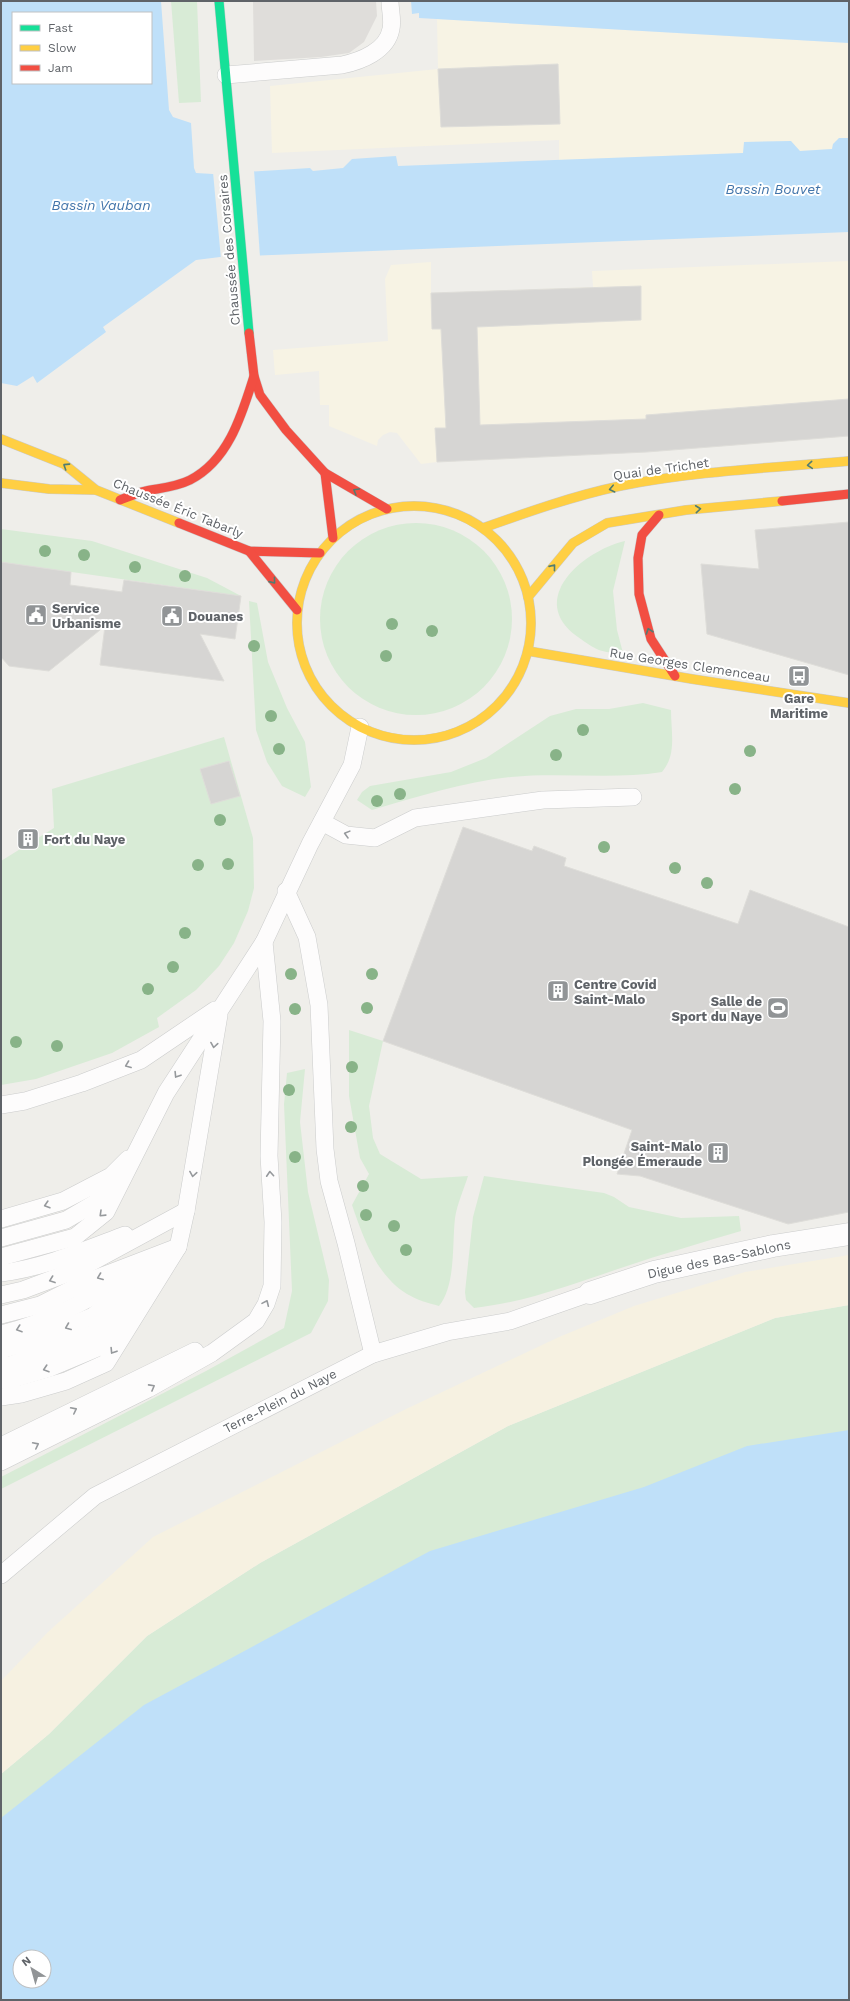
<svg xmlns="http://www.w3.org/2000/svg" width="850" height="2001" font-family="'Work Sans',sans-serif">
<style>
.commercial{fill:#f7f3e4}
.industrial{fill:#dfddda}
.green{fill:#d8ebd6;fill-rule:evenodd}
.sand{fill:#f6f1e1}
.water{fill:#bfe0f9;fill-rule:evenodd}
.pier{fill:#efeeea}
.building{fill:#d6d5d3;stroke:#deddd9}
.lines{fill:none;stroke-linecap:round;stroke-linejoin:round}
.lane-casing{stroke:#cbcccc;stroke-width:18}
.street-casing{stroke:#cbcccc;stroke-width:23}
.fast-casing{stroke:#cacacb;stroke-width:10}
.slow-casing{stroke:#cacacb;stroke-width:10}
.jam-casing{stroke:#cacacb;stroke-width:10}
.lane{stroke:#fdfcfc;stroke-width:17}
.street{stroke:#fdfcfc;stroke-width:22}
.fast{stroke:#16e098;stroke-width:9}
.slow{stroke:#ffcf43;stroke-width:9}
.jam{stroke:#f24e42;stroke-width:9}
.tree{fill:#88b388}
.oneway{stroke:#507c72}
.oneway2{stroke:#96999c}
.labels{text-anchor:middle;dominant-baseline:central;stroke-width:4;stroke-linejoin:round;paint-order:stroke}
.street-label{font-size:13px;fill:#5f6368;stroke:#fff}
.poi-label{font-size:13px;font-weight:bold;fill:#5f6368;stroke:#fff;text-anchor:start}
.water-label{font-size:14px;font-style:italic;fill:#4174aa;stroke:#fff}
</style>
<rect width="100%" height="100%" fill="#efeeea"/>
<!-- commercial -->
<g class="commercial">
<path d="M437,19L849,43V138H839L833,144L832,149L800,151L744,142V153L559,160V140L272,153L270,86L438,69Z"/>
<path d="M849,261V436L647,452L437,462L421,464L397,433L390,432L383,435L378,440L377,446L329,426V405H320L319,371L275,375L273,350L388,341L385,279L391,265L431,262V293L593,287L592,271Z"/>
</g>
<!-- industrial -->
<path class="industrial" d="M253,1H376L377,16L364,42L349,53L321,57L254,61Z"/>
<!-- green -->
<g class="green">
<path d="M171,1H197L201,102L179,103Z"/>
<circle cx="416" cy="619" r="96"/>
<path d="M1,529L92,541L207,578L241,596L1,562Z"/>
<path d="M625,541L613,591L617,630L623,653C601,653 596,650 578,637C526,600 582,551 625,541Z"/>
<path d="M249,601L257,603L268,662L287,708L305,742L311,787L305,797L282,786L267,762L256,730Z"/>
<path d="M643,703L671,710C671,733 677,754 662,772C612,780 561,772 511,777C464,782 417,797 372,810L357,800L362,792L370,786L451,772L486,758L550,716L576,709H609Z"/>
<path d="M224,737L253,838L254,888L248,911L234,943L219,966L196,990L157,1018L159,1027L112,1053L36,1079L1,1085V861L54,828L52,789Z"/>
<path d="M349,1030L383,1041L369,1106L373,1138L380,1154L421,1179L468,1176C464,1189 457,1204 455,1218C452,1244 456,1285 439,1306C428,1303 417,1300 407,1294C376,1275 363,1237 352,1205L369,1174L360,1158L349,1096Z"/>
<path d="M305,1069L300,1122L308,1192L329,1280L328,1301L311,1333L1,1489V1477L206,1371L284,1328L292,1291L284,1104L287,1073Z"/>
<path d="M484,1176L604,1193L614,1197L629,1207L681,1218L739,1216L741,1231C701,1243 662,1254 624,1267C572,1284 528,1302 474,1308L466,1300L465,1292L473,1217Z"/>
<path d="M849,1305V2000H1V1774L49,1734L147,1636L260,1563L508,1426L775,1318ZM20,1957H44V1981H20Z"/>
</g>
<!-- sand -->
<path class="sand" d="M849,1255V1305L775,1318L508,1426L260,1563L147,1636L49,1734L1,1774V1681L48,1632L153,1537L404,1410L559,1337L634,1306L745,1272Z"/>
<!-- water -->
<g class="water">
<path d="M1,1H161L169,110L173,117L191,123L194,168L196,173L213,174L310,168L313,171L343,168L352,159L396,156L398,166L743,153L744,142L791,141L800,151L832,149L833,144L839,138H849V232L220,257L196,260L103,327L106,332L37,383L33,376L17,386L1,383ZM13,13H151V83H13Z"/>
<path d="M411,1H849V43L419,18V13L412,14Z"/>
<path d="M849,1430V2000H1V1818L144,1705L430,1551L644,1487L747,1446ZM20,1957H44V1981H20Z"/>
</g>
<!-- pier -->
<path class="pier" d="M254,170L260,257L221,259L213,172Z"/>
<!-- building -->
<g class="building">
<path d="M558,64L560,124L441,127L438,69Z"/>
<path d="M641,286V320L477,327L480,425L646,419V415L849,399V436L647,452L437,462L435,428H446L441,329H432L431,293Z"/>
<path d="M849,522V675L707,634L701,564L759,569L755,530Z"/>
<path d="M1,562L71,572L70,585L122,592L124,580L241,596L235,639L200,634L224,681L100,665L105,626L49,671L9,666L1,657Z"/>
<path d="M229,761L240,796L211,804L200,769Z"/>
<path d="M463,827L532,851L534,846L566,858L564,866L738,924L750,890L849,927V1212L788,1224L640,1176L617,1174L632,1130L383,1041Z"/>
</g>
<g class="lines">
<!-- lane casing -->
<g class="lane-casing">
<g id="lane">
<path d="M226,75L342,65C361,61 387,51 391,29C393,20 390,10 390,1"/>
<path d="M322,822L346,835L375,838L415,818L543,800L633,797"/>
<path d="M286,891L307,937L319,1005L325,1149L329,1181L346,1243L373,1354"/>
<path d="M1,1105L25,1101L82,1083L141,1060L215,1010"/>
<path d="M1,1219L63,1201L111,1176L128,1159"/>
<path d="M1,1238L66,1220L95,1203L117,1183"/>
<path d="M1,1257L75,1237L106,1212L166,1093L264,942L310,844L352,765L360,727"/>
<path d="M1,1273C43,1268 85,1250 125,1235"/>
<path d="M1,1295L23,1290L79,1269L186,1211"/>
<path d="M1,1315L40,1305L84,1283L178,1247L186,1211L219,1015"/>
<path d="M1,1334C47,1323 88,1300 128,1276"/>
<path d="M1,1350L35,1340L93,1316L165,1257"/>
<path d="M1,1366L10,1365L52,1350L97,1332L146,1289"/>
<path d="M1,1380L13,1379L50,1368L100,1347L121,1323"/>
<path d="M1,1397L21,1394L66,1381L106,1363L178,1247"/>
<path d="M1,1446L195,1351"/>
<path d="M1,1462L148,1389L212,1353L256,1321L266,1304L272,1286L273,1222L269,1156L272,1021L264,942"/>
<path d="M1,1575L95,1496L373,1354L447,1332L510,1321L590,1293"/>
</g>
</g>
<!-- street casing -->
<g class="street-casing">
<path id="street" d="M590,1293L654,1272L773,1246L849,1234"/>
</g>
<!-- fast casing -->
<g class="fast-casing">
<path id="fast" d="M219,1L249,333"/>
</g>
<!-- slow casing -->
<g class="slow-casing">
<g id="slow">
<path d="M1,439L64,464L96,490L179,523"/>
<path d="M1,483L49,489L96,490"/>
<circle cx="414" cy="623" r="117"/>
<path d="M483,528C528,512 573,496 620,486C695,471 772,468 849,461"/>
<path d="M528,597L573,543L607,523L686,510L782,501"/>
<path d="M528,651L692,679L849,703"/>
</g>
</g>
<!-- jam casing -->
<g class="jam-casing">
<g id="jam">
<path d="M249,333L254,376L260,395L286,430L325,473L387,509"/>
<path d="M325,473L333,538"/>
<path d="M120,500C128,497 137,493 146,491C161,488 176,487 190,480C229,460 242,414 254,376"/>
<path d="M782,501L849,494"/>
<path d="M659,515L642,535L638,558L639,594L651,639L675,676"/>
<path d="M179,523L249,551L320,553"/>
<path d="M249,551L297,610"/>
</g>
</g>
<!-- lane -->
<use href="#lane" class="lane"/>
<!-- street -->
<use href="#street" class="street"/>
<!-- fast -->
<use href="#fast" class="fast"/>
<!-- slow -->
<use href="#slow" class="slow"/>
<!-- jam -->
<use href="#jam" class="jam"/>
</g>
<!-- trees -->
<g class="tree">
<circle cx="45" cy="551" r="6"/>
<circle cx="84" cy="555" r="6"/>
<circle cx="135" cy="567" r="6"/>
<circle cx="185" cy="576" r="6"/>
<circle cx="392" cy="624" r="6"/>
<circle cx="432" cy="631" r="6"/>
<circle cx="254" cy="646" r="6"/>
<circle cx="386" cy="656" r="6"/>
<circle cx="271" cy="716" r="6"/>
<circle cx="583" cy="730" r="6"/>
<circle cx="279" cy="749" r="6"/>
<circle cx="750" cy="751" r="6"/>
<circle cx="556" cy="755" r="6"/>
<circle cx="735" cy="789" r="6"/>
<circle cx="400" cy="794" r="6"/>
<circle cx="377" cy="801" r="6"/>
<circle cx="220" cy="820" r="6"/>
<circle cx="604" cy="847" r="6"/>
<circle cx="228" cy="864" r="6"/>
<circle cx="198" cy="865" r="6"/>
<circle cx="675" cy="868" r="6"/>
<circle cx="707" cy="883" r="6"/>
<circle cx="185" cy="933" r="6"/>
<circle cx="173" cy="967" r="6"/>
<circle cx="291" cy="974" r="6"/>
<circle cx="372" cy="974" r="6"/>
<circle cx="148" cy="989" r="6"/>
<circle cx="367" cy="1008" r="6"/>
<circle cx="295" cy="1009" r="6"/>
<circle cx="16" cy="1042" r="6"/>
<circle cx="57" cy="1046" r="6"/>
<circle cx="352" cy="1067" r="6"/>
<circle cx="289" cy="1090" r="6"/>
<circle cx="351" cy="1127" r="6"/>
<circle cx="295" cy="1157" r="6"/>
<circle cx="363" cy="1186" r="6"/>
<circle cx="366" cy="1215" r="6"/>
<circle cx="394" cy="1226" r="6"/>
<circle cx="406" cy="1250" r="6"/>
</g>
<!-- one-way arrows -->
<defs><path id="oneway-chevron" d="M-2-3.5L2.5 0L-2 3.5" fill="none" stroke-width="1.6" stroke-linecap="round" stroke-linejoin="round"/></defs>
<g class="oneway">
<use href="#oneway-chevron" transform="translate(810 465) rotate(175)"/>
<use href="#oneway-chevron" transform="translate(66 466) rotate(-147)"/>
<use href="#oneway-chevron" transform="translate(612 489) rotate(167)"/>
<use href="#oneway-chevron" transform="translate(356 491) rotate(-150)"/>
<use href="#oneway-chevron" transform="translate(698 509) rotate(-6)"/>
<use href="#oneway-chevron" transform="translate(553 567) rotate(-51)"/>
<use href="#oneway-chevron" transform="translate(273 581) rotate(51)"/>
<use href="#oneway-chevron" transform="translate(649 631) rotate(-109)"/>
</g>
<g class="oneway2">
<use href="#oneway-chevron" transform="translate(347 834) rotate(-165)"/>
<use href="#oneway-chevron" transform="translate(214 1045) rotate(99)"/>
<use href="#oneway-chevron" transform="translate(128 1065) rotate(159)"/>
<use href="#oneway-chevron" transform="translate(177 1075) rotate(122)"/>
<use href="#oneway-chevron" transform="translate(193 1174) rotate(99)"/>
<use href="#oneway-chevron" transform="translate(270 1174) rotate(-94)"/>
<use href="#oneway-chevron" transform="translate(47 1205) rotate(163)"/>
<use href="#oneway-chevron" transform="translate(102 1214) rotate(136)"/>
<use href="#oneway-chevron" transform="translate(100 1277) rotate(159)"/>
<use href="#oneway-chevron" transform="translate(52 1280) rotate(160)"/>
<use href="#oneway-chevron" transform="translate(266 1303) rotate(-66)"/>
<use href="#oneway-chevron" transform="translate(68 1327) rotate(158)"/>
<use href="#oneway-chevron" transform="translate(19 1329) rotate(161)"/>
<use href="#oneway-chevron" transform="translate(113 1351) rotate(122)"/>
<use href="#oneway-chevron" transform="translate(46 1369) rotate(162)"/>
<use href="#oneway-chevron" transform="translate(152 1387) rotate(-29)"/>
<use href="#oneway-chevron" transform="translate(74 1410) rotate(-27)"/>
<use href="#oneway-chevron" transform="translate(36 1445) rotate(-27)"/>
</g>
<!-- icons -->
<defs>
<g id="civic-square" transform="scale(1.15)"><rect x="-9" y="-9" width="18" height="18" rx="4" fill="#919496" stroke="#fff"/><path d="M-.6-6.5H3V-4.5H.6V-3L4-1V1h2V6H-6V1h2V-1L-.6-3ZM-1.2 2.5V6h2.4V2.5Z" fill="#fff"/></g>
<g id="bus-square" transform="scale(1.15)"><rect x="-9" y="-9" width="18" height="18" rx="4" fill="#919496" stroke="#fff"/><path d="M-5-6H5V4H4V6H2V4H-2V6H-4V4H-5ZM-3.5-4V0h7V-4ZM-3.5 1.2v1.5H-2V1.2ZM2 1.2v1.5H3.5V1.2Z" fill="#fff"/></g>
<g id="building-square" transform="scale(1.15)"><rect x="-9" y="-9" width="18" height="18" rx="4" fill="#919496" stroke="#fff"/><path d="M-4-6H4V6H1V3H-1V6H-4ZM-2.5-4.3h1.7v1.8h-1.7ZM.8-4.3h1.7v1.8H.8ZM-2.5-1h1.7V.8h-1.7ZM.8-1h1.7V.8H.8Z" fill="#fff"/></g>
<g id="stadium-square" transform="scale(1.15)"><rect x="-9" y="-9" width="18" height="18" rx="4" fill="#919496" stroke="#fff"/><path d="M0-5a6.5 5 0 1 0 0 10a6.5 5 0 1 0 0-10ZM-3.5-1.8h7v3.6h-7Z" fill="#fff"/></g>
</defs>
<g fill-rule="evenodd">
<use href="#civic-square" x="36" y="615"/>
<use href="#civic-square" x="172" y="616"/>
<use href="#bus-square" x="799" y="676"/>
<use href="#building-square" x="28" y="839"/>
<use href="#building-square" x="558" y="991"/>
<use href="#stadium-square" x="778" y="1008"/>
<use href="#building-square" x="718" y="1153"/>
</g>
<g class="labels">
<!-- street labels -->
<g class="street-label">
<text transform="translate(229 250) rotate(-95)">Chaussée des Corsaires</text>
<text transform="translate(661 469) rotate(-8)">Quai de Trichet</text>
<text transform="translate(178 508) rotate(22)">Chaussée Éric Tabarly</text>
<text transform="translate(690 665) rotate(9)">Rue Georges Clemenceau</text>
<text transform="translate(719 1259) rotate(-12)">Digue des Bas-Sablons</text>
<text transform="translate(280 1401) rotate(-27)">Terre-Plein du Naye</text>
</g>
<!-- poi labels -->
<g class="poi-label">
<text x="52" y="608">Service<tspan x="52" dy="15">Urbanisme</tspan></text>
<text x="188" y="616">Douanes</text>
<text x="799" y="698" text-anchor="middle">Gare<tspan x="799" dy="15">Maritime</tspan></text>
<text x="44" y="839">Fort du Naye</text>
<text x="574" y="984">Centre Covid<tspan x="574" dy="15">Saint-Malo</tspan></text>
<text x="762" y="1001" text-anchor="end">Salle de<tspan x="762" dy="15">Sport du Naye</tspan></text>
<text x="702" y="1146" text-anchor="end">Saint-Malo<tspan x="702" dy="15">Plongée Émeraude</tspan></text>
</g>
<!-- water labels -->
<g class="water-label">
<text x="773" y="189">Bassin Bouvet</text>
<text x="101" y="205">Bassin Vauban</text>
</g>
</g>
<!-- border -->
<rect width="850" height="2001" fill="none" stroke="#5f6368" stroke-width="4"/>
<!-- legend -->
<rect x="12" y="12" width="140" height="72" fill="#ffffff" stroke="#bfc1c3"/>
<rect x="20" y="25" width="20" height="6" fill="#16e098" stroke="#bfc1c3"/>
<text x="48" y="32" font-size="12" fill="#5f6368">Fast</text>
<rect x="20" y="45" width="20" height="6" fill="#ffcf43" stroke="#bfc1c3"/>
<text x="48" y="52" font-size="12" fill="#5f6368">Slow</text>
<rect x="20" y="65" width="20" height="6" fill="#f24e42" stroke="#bfc1c3"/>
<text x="48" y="72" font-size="12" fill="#5f6368">Jam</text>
<!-- north arrow -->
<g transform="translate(32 1969) rotate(323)"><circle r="19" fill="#ffffff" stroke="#bfc1c3"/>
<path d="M0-3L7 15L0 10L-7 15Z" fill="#919496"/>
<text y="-6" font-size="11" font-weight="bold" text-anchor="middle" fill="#5f6368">N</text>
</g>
</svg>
